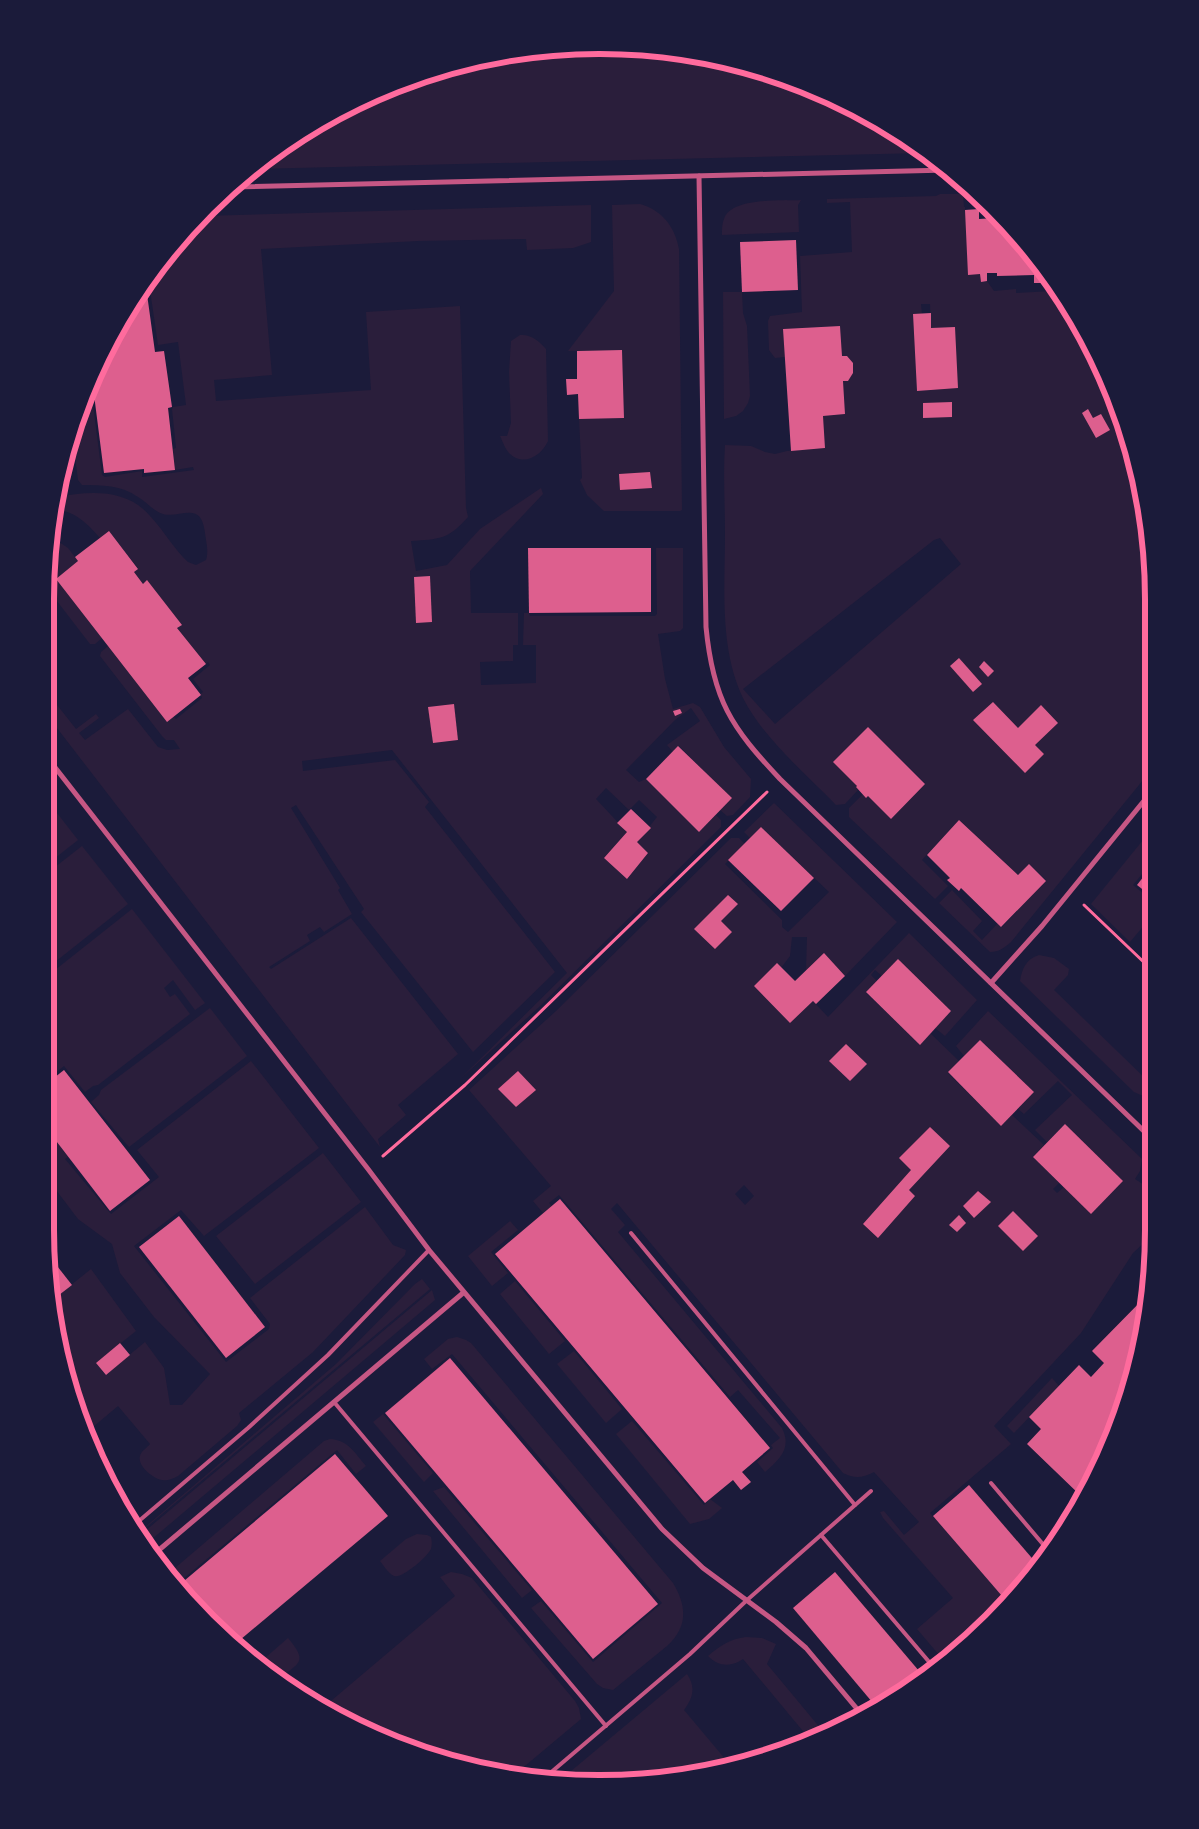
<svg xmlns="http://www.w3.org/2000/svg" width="1199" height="1829" font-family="Signika,sans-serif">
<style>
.green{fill:#2a1e3b;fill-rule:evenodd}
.building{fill:#dd5f8e}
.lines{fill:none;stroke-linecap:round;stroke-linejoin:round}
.path{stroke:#ff6b9d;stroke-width:3}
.service{stroke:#c65784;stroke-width:4}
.minor{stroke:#c65784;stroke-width:5}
.rim{fill:none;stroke:#ff6b9d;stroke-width:6}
</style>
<rect width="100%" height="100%" fill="#1b1b3a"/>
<!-- green -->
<g class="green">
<path d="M564,46L672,50L778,75L877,119L924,153L252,169L262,159L355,102L456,64Z"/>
<path d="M940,194H963L964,207H965L969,274H980L981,281H987L994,291L1016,289V293L1052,291L1053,295L1063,308L1067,306L1097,355L1135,456L1153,564L1152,769L1011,942C1004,948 999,952 990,952L939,903L952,890L982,921L973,931L982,940L998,923L1002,927L1046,880L1029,864L1018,875L959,820L922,860L948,886L935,899L849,817V808L863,794L868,796L891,819L925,783L868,727L856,787L858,790L845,804L836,805C805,773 763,738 743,698C719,648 725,587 725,533C725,504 723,474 725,445L751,446L765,452L775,454L787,451L825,448L823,416L845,414L843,381L848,380C855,371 854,365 847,356H842L840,326L783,329L785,357L775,358L769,350L768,321L770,316L802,312L800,256L852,252L850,202L827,203V199L936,196ZM921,304H930L931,328H955L957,388L917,391L913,315L922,314ZM940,538L961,564L775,724L743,689L934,540Z"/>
<path d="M801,200L798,205L799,232L722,235C722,230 722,223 724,219C731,197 783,201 801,200Z"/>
<path d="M640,204C662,210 675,227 679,249L682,510L680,511H604L587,495L580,480L582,478L579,419L624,418L622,350L568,351L614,291L612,205Z"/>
<path d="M591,205V242L573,248L527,250L526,239L418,241L261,249L272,375L214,380L216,401L371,390L366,312L460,306L466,508L468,517C448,540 439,539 411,541L416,571L447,565L480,529L541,488L543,494L470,571L471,613H518V645H513V661L480,662L481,685L536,683V645H523L524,613H529L530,616H655L657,614L656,548H683V628L680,631L658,634L665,679L673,709L693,703L700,707L724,747L751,779L750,797L733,815L727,816L720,810L731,798L679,746L673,752L667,745L700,721L691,708L675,720L626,770L639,782L646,779L699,832L716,815L721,820V827L538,1008L460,1079L567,973L392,750L302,761L303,771L395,760L429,802L425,807L555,972L473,1052L361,912L364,909L296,805L291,808L340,888L338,890L352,914L324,932L320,927L307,935L310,941L269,967L271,969L351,918L458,1054L398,1105L406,1115L378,1139L380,1147L50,719V696L76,729L96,714L99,718L79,733L85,740L128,709L158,747L167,750L180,749L174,740H166L162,736L100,656L101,652L108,646L167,721L173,716L176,719L202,698L200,694L203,692L193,679L210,665L208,662L206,664L177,628L181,625L147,581L143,584L134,572L138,568L109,532L100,538C88,524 73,509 54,510L57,497C90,491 127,488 151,517C164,531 174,549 188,562L196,565L206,560C209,551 206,542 205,533C201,498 178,521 160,513C152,509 145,501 138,497C121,485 102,485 82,485L78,480L72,432L74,422L87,390L91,389L102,475L105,477L142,471V477L194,470L193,467L175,470L173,449L176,448L172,409L173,407L186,405L178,342L158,345L150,290L145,291L183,234L202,216ZM454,704L458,740L433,743L429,707ZM606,788L629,810L639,800L657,817L637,842L648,853L627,879L604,858L627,832L596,799Z"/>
<path d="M723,292H742L743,313L747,326L750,396L748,403L743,411L736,416L724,419Z"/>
<path d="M520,335C531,334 539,341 546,349L548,441C542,455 524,467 510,454C505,449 503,442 500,436H507L511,423L509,372L511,341Z"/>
<path d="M50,536L68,548L78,561L102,638L95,644H90L50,592V562L52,560L50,557Z"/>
<path d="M774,803L897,922L845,976L824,954L806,970L807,937H792L790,956L781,968L790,1022L813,1001L828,1017L909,933L977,1000L945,1036L935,1028L951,1011L898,959L882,976L875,970L871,975L877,981L866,993L920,1044L930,1033L959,1061L948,1073L1001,1126L1012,1115L1044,1145L1033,1157L1059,1183L1053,1189L1057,1193L1064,1187L1091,1214L1123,1181L1065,1124L1047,1142L1035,1130L1072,1095L1058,1081L1024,1114L1018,1109L1034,1092L980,1040L964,1056L956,1046L988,1011L1142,1159L1140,1171L1135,1179L1150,1189V1237L1133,1253L1081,1333L994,1426L1011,1444L930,1513L1008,1603L945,1662L917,1629L953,1598L883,1518L880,1512L884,1511L904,1535L919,1522L874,1472C862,1478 855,1479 843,1473L617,1203L611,1209L625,1225L618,1232L782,1428C792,1448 780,1459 765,1472L757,1462L773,1448L771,1445L780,1438L738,1390L730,1397L559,1195L549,1203L552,1206L543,1213L533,1201L551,1186L469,1090L556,1011L731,838H739L745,844L725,864L782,920V927L788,932L829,892L761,827L750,838L744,832ZM744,1185L754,1196L745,1205L735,1194ZM978,1191L990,1202L974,1218L963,1206ZM1013,1211L1038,1235L1023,1250L998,1226Z"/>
<path d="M50,804L78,840L50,862Z"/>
<path d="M1152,829L1151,863L1133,885L1151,900V917L1130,942L1091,904Z"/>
<path d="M82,846L128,904L50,966V871Z"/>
<path d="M132,909L205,1003L195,1010L173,980L164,988L170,997L175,994L190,1014L98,1085L93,1086L85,1092L64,1066L50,1077V974Z"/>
<path d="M1039,955L1054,958L1069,969L1068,975L1054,990L1150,1083V1099L1134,1092L1020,981C1022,969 1026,959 1039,955Z"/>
<path d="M210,1008L247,1056L129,1147L91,1102L99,1095L101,1090Z"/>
<path d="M251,1061L319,1148L204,1236L181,1210L134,1246L226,1362L269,1329L270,1324L250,1298L365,1207L393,1245L406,1250L405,1255L313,1352L239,1413L241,1420L237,1426L178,1476C172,1479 168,1481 162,1480C154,1479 137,1466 140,1456C141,1451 147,1448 150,1444L118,1406L87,1432L74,1407L50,1302L91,1269L136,1331L96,1363L105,1375L145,1342L164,1368L170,1405H182L210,1374L154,1317L120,1273L112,1244L78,1219L50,1182V1133L68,1157L65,1159L111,1214L159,1177L137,1150Z"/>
<path d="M323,1153L361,1202L255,1284L216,1236Z"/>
<path d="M510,1221L518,1230L491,1252L508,1273L492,1286L468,1256Z"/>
<path d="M422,1279L430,1289L137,1535V1534L336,1364L415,1284Z"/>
<path d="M515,1281L565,1341L549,1354L500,1294Z"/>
<path d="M432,1290L435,1300L145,1545L138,1537Z"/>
<path d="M457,1337L466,1340L471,1343L673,1583C687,1606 688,1627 667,1646L613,1690L603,1688L597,1684L531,1608L541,1601L593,1662L662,1603L452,1354L432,1369L424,1359L448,1339Z"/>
<path d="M574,1351L622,1409L606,1423L557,1364Z"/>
<path d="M1052,1378L1059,1386L1014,1433L1007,1426Z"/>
<path d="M383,1414L433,1473L424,1482L373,1422Z"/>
<path d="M632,1421L704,1505L710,1499L722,1508L709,1519L690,1524L616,1434Z"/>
<path d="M330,1439C348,1440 355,1453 366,1466L356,1474L337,1450L177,1584L168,1574L324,1441Z"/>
<path d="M444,1487L532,1590L522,1598L433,1491Z"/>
<path d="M417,1534L427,1535L431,1537C432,1541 432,1545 431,1549C427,1557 402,1579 394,1576C388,1573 384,1566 380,1561L406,1539Z"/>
<path d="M451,1572L462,1574L472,1578L575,1701L579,1708L581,1719L513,1776L491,1773L388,1742L325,1706L455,1596L440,1577Z"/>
<path d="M746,1637L762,1638L776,1644L767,1664L826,1735L812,1742L743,1659C732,1667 718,1667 708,1656C721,1645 730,1639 746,1637Z"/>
<path d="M288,1638C308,1662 300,1662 279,1679L257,1665Z"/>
<path d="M687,1674C696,1687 693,1698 684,1710L731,1766L708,1773L558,1782Z"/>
</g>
<!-- building -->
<g class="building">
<path d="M979,209V219L995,218V214L1040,262L1047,274H1045V283H1034V275L997,276V273H987V281L981,282L980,274L968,275L965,210Z"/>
<path d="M796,240L798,290L742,292L740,242Z"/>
<path d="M147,294L155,352L164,351L172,407L168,408L175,470L144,473V469L104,473L92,379L102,355L142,295Z"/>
<path d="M931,313V328L955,327L958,388L917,391L913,314Z"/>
<path d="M840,326L842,356H847L853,363V373L848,381H843L845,414L823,416L825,448L791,451L783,329Z"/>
<path d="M622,350L624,418L579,419L578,394L567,395L566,379H577V351Z"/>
<path d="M952,402V417L923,418V403Z"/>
<path d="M1088,409L1093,418L1101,414L1110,430L1096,438L1082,413Z"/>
<path d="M650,472L652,488L620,490L619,474Z"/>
<path d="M109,531L138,569L134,572L143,584L147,580L182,625L177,628L206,664L188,678L201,695L167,722L56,579L78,561L75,557Z"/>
<path d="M528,548H651V612L529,613Z"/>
<path d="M430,576L432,622L416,623L414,577Z"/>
<path d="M959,658L982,684L973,692L950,666Z"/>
<path d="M984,661L994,671L988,677L979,667Z"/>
<path d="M993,702L1018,728L1041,705L1058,723L1035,745L1044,754L1025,773L973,720Z"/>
<path d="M454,704L458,740L433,743L428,707Z"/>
<path d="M680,709L682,713L675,716L673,711Z"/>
<path d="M868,727L925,784L891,819L868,796L866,798L856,787L857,786L833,762Z"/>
<path d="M678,746L732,798L699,832L646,779Z"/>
<path d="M631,809L651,828L637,842L648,853L627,879L604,858L627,832L617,823Z"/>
<path d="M959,820L1018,875L1029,864L1046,881L1001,927L961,888L959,891L947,880L950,878L927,855Z"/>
<path d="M761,827L814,878L781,911L728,860Z"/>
<path d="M1151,867V896L1137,885Z"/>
<path d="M728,895L738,904L721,921L732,932L715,949L694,929Z"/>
<path d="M824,953L845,976L816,1004L813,1001L790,1023L754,986L777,963L795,981Z"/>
<path d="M898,959L951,1011L920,1045L866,992Z"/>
<path d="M980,1040L1034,1092L1001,1126L948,1072Z"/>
<path d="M846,1044L867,1064L850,1081L829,1061Z"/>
<path d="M64,1070L150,1180L110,1211L50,1133V1081Z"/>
<path d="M518,1071L536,1090L516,1107L498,1089Z"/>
<path d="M1065,1124L1123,1181L1091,1214L1033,1157Z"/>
<path d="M930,1127L950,1146L909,1190L915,1196L878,1238L863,1224L911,1170L899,1158Z"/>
<path d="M978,1191L991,1202L974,1218L963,1206Z"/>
<path d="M560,1199L770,1448L742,1472L751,1482L741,1490L733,1480L705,1503L495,1254Z"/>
<path d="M1013,1211L1038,1236L1023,1251L998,1226Z"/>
<path d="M959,1215L966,1223L957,1232L949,1225Z"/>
<path d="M179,1216L265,1327L226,1358L139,1247Z"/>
<path d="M50,1257L72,1285L50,1302Z"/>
<path d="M1149,1293V1302L1125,1407L1097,1474L1082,1497L1027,1444L1041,1429L1029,1417L1079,1365L1091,1377L1104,1363L1092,1351Z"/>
<path d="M120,1343L130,1355L106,1375L96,1363Z"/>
<path d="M450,1358L658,1604L593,1659L385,1413Z"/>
<path d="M335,1454L388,1516L234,1645L207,1621L178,1586Z"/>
<path d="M969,1485L1037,1564L1016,1595L1008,1603L933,1516Z"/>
<path d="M835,1572L925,1678L878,1709L793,1608Z"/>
</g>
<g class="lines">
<!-- path -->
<g class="path">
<path d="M1084,905L1151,969"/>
<path d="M383,1156L465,1085L767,792"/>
</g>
<!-- service -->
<g class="service">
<path d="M631,1233L855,1505"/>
<path d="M334,1402L606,1726"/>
<path d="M991,1483L1047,1549"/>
<path d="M133,1526L248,1428L328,1355L429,1250"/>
<path d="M821,1535L936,1670"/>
<path d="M542,1780L690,1654L746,1601L871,1491"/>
</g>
<!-- minor -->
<g class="minor">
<path d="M699,176L706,627C713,700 731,727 780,779L1150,1137"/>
<path d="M232,187L948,170"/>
<path d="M50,761L368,1169L429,1250L662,1529L703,1568L776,1622L806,1648L863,1716"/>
<path d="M991,983L1042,926L1152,791"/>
<path d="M153,1555L463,1293"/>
</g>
</g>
<!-- crop -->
<path d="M0 0H1199V1829H0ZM599 54H600A545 545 0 0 1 1145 599V1230A545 545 0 0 1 600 1775H599A545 545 0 0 1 54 1230V599A545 545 0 0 1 599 54Z" fill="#1b1b3a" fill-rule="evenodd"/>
<path class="rim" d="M599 54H600A545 545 0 0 1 1145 599V1230A545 545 0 0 1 600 1775H599A545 545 0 0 1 54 1230V599A545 545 0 0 1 599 54Z"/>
</svg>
